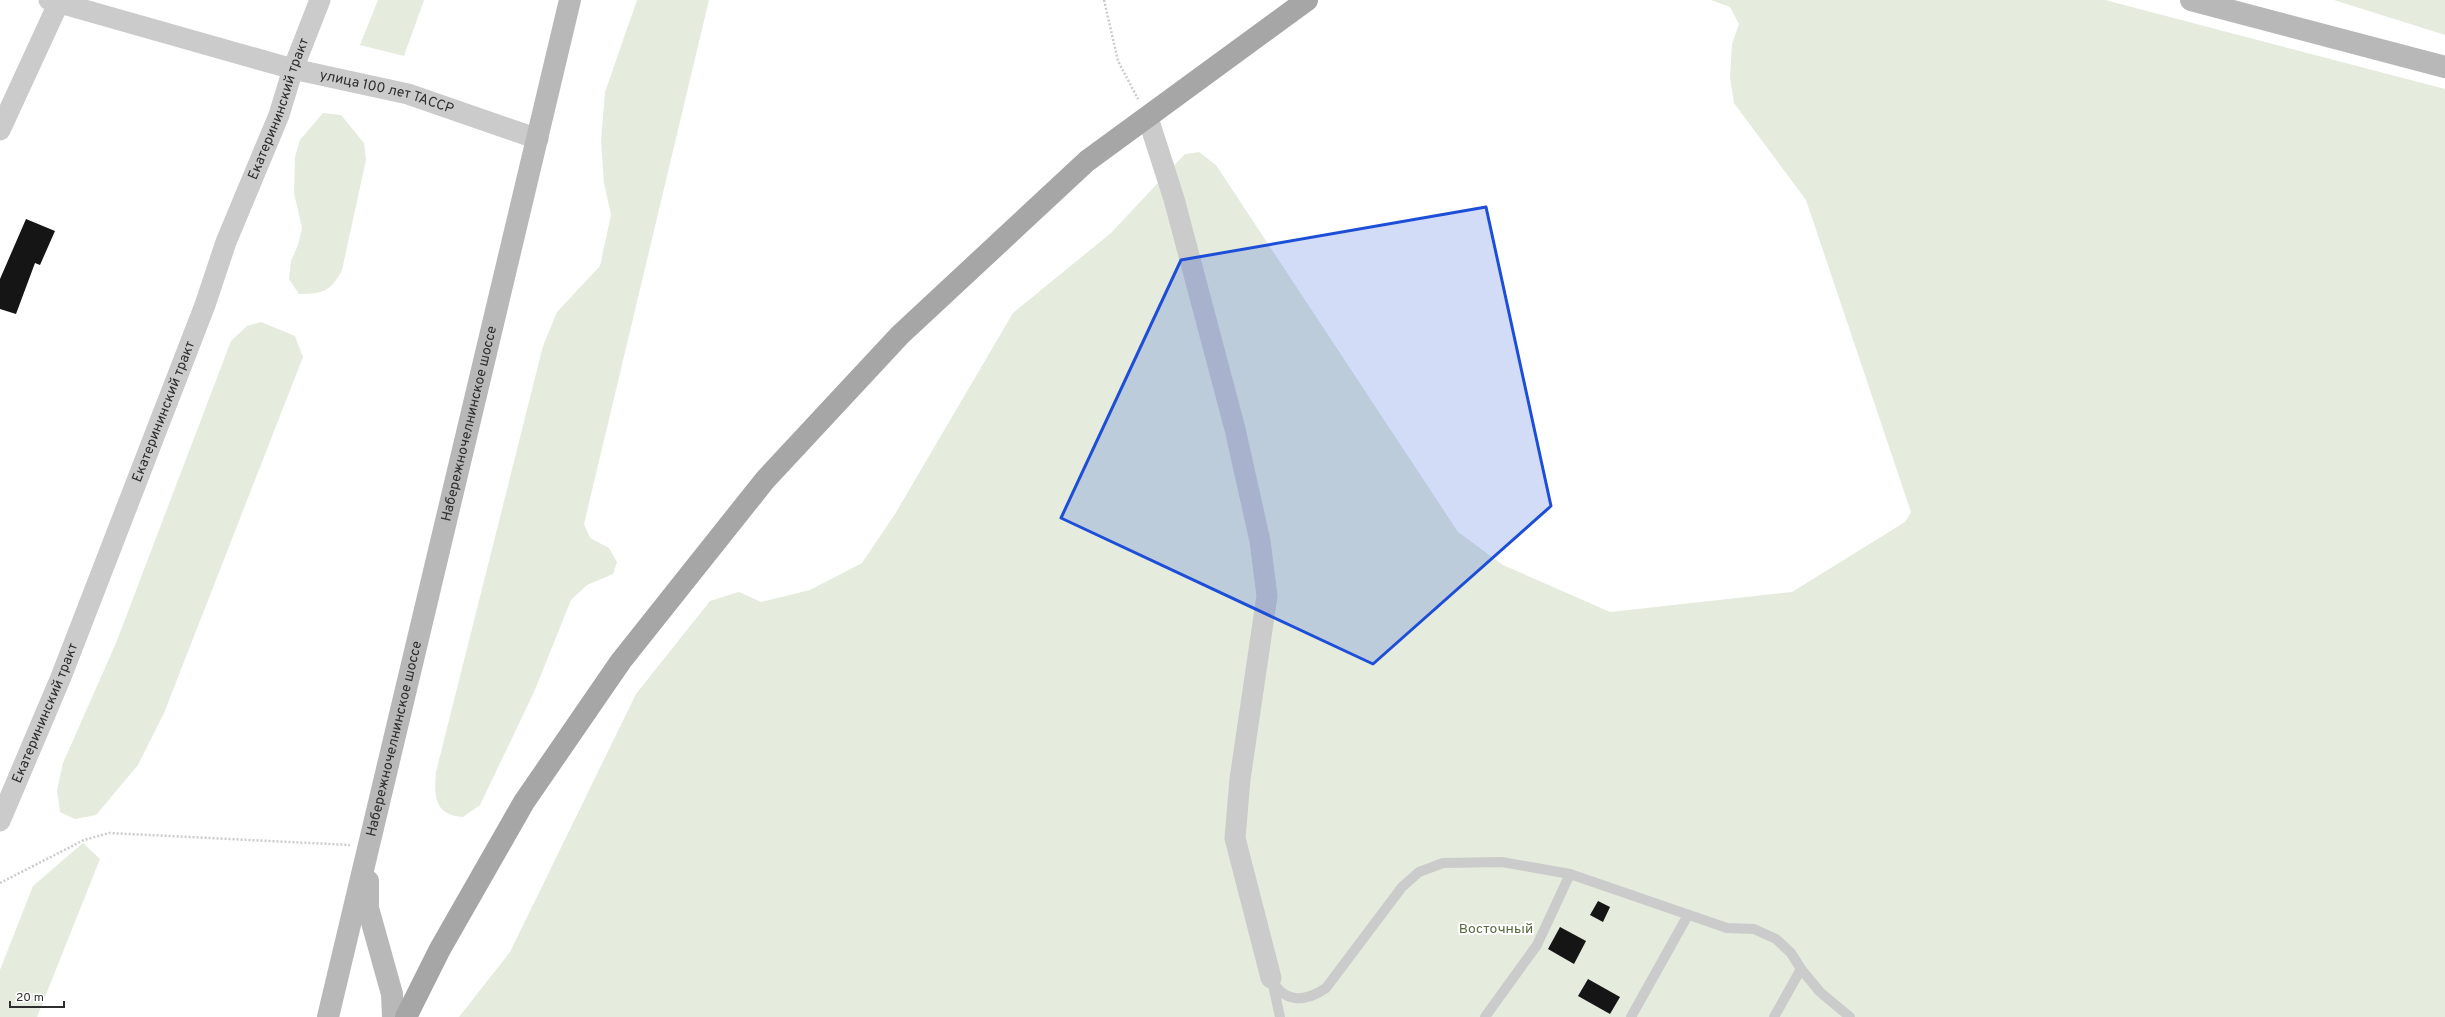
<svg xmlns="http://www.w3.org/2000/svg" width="2445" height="1017" font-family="Overpass,sans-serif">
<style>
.green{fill:#e5ebdd}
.building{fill:#151515}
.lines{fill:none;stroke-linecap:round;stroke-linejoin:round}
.path{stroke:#cbcbcb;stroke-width:2.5;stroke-dasharray:2 2;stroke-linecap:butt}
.lane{stroke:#cbcbcb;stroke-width:10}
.street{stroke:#cbcbcb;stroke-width:21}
.secondary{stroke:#b8b8b8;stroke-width:22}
.primary{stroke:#a6a6a6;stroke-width:22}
.marked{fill:#1d4ed8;fill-opacity:0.2;stroke:#1d4ed8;stroke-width:3;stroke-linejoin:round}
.labels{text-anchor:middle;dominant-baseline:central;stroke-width:4;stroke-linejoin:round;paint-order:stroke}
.street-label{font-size:14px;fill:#2e2e2e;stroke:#fff}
.park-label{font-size:14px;fill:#54693d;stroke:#fff}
</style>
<rect width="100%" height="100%" fill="#fff"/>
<!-- green -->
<g class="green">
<path d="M378,0H424L404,56L360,45Z"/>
<path d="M637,0H709L584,524L590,538L609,548L617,562L613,574L587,585L571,600L534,692L480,805L463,817C434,815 434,796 436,772L543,346L557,312L600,266L611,215L604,183L601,141L605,92Z"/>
<path d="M1711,0H2105L2445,89V1017H459L510,952L636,694L710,601L739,592L761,602L810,590L862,563L895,514L1013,313L1111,233L1185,154L1199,152L1216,165L1458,532L1503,565L1610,612L1792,592L1905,522L1911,512L1806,200L1734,103L1730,78L1732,44L1739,24L1730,7Z"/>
<path d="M2334,0H2445V35Z"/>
<path d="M323,113L341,115L364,143L366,160L342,270C331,291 323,294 299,294L289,279L291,261L298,245L302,228L294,193L295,157L300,140Z"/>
<path d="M261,322L295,336L303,357L164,713L138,765L96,815L75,819L60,812L57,790L63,763L116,643L231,341L247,326Z"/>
<path d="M83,843L100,859L37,1017H0V970L33,886Z"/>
</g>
<!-- building -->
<g class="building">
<path d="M26,219L55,231L40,265L35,263L16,314L0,309V279Z"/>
<path d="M1598,901L1610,907L1603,922L1590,915Z"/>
<path d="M1560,927L1586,941L1574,964L1548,949Z"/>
<path d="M1588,979L1620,997L1610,1014L1578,996Z"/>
</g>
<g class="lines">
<!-- path -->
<g class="path">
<path d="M1104,0L1118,61L1138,99"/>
<path d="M0,883L84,840L109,833L350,845"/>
</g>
<!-- lane -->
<g class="lane">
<path d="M1271,978C1283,1003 1304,1003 1326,988L1402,887L1419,872L1443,863L1502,862L1570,874L1727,928L1754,929L1776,939L1791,953L1801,969L1820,992L1850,1017"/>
<path d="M1273,985L1280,1017"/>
<path d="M1485,1017L1537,945L1570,874"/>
<path d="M1631,1017L1688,915"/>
<path d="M1774,1017L1801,969"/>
</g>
<!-- street -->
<g class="street">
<path id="s1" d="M49,0L293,69L408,94L538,139"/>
<path d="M1148,118L1174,199L1235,429L1260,541L1267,596L1240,779L1235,838L1271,978"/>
<path d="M0,130L59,2"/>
<path id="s2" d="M0,821L61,677L205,305L226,242L279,115L293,69L320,0"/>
</g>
<!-- secondary -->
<g class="secondary">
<path d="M2191,0L2445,67"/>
<path d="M368,881V908L392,994L393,1017"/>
<path id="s3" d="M328,1017L570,0"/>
</g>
<!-- primary -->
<path class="primary" d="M406,1017L440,949L524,802L621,661L765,480L900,335L1087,161L1307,0"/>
</g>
<!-- marked area -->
<path class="marked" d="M1486,207L1551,506L1373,664L1061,518L1181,260Z"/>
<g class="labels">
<!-- street labels -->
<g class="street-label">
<text stroke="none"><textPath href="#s1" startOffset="350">улица 100 лет ТАССР</textPath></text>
<text stroke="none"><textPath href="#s2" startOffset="765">Екатерининский тракт</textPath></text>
<text stroke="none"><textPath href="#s2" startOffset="441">Екатерининский тракт</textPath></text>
<text stroke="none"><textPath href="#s3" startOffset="610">Набережночелнинское шоссе</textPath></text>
<text stroke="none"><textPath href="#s2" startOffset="117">Екатерининский тракт</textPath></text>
<text stroke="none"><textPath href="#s3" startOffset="286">Набережночелнинское шоссе</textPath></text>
</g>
<!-- park labels -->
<g class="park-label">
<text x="1496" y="929">Восточный</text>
</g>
</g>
<!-- scale -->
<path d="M10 1001v6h54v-6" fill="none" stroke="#2e2e2e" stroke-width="2"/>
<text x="16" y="1001" font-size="12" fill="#2e2e2e" stroke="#ffffff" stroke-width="3" paint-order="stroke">20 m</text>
</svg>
